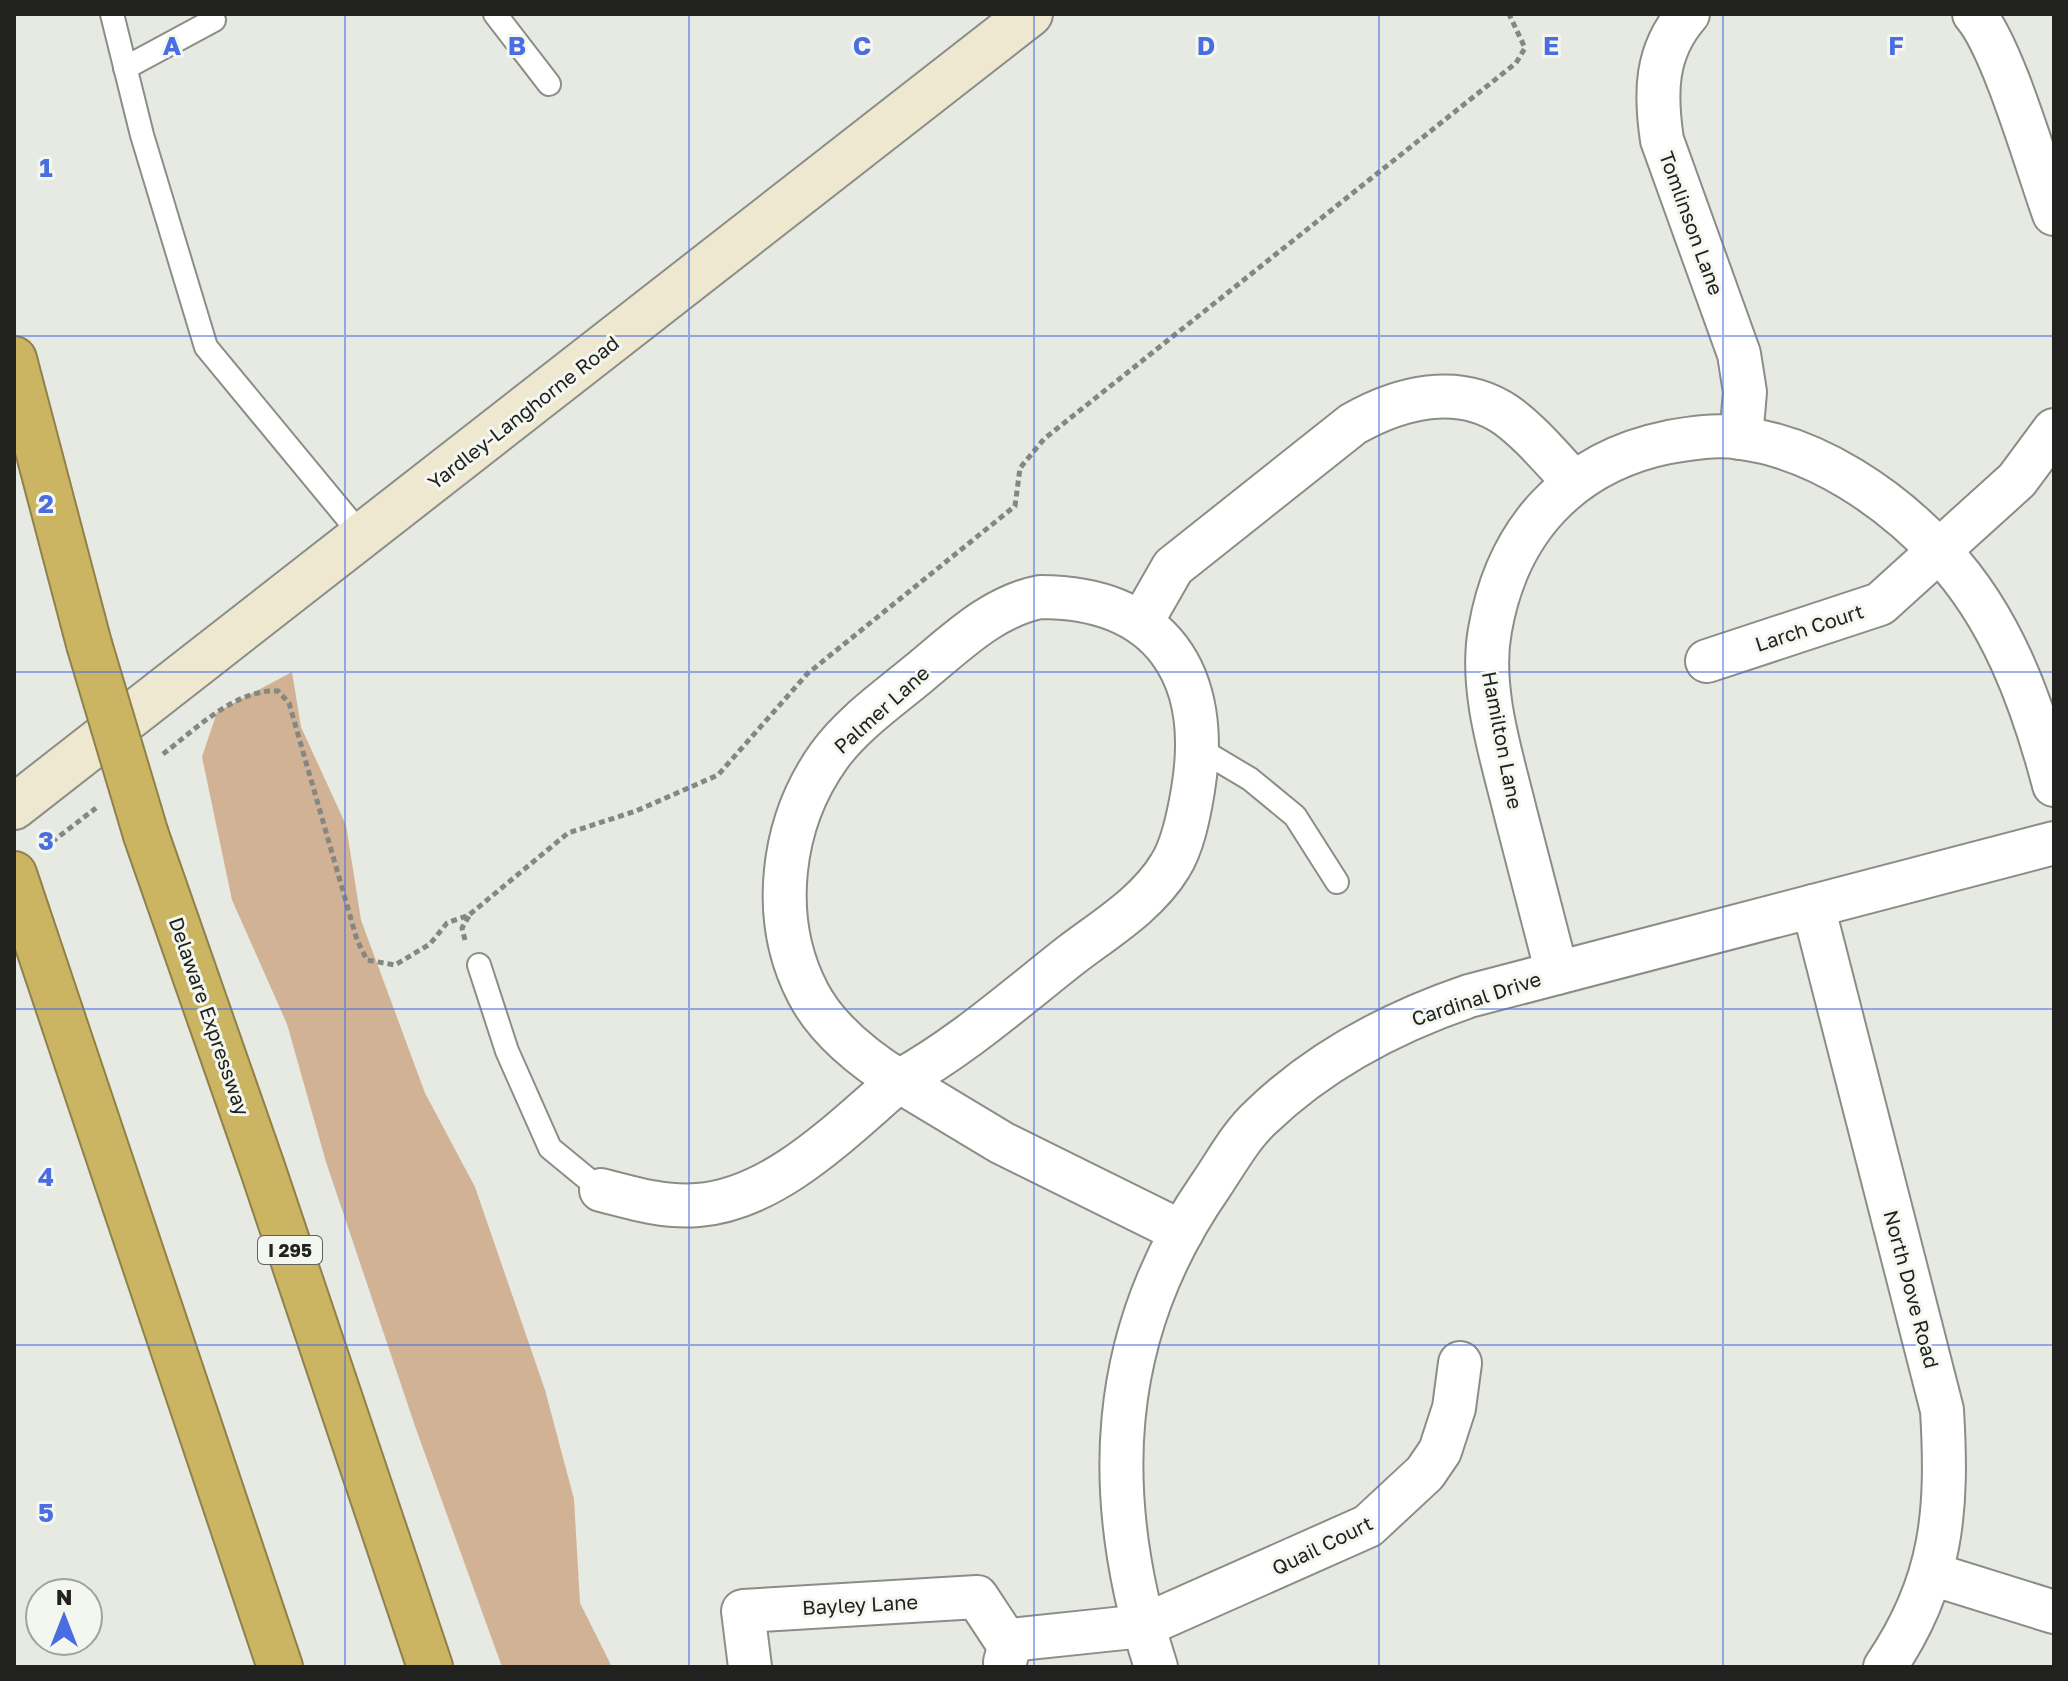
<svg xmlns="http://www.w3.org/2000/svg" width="2068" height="1681" font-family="'Golos Text',sans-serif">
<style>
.green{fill:#d1b295}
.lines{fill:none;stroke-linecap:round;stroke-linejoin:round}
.service-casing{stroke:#8b8e87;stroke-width:26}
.minor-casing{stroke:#8b8e87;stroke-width:46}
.secondary-casing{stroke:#8b8e87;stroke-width:48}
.motorway-casing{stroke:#90814b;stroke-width:48}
.path{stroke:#858782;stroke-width:5;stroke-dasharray:6 4;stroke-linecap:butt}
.service{stroke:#fff;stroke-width:22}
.minor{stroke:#fff;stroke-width:42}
.secondary{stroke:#efe8d0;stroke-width:44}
.motorway{stroke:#cbb462;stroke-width:44}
.motorway-bridge-casing{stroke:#90814b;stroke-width:48;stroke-linecap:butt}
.motorway-bridge{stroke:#cbb462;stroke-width:44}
.grid{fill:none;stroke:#4a6de1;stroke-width:2;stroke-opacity:0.55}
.labels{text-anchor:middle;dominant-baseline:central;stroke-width:6;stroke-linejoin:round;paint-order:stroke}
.shield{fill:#f4f7ef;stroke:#60625d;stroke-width:2}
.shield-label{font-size:18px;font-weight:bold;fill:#21221f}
.street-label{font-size:20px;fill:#21221f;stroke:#f4f7ef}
.grid-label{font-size:26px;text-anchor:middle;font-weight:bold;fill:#4a6de1;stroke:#f4f7ef;stroke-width:6;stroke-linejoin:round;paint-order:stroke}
</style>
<rect width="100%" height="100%" fill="#e7eae2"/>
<!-- green -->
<path class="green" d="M292,672L301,727L346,825L361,920L425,1093L475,1187L545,1390L574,1499L580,1603L612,1667H502L416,1429L326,1162L287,1024L232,900L202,757L217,712Z"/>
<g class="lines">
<!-- service casing -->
<g class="service-casing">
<g id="service">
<path d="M112,14L142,135L206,347L363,537"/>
<path d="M495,14L549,84"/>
<path d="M125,68L214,20"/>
<path d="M1198,748L1250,779L1295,816L1337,882"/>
<path d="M479,965L507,1051L550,1148L601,1190"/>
</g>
</g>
<!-- minor casing -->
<g class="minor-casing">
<g id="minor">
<path d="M1688,14C1655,52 1655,93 1662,140L1739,354L1745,392L1741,438"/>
<path d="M1974,14C2003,47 2037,167 2054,214"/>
<path d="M1040,597C1162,597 1212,675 1193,790C1189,814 1183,846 1170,866C1147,904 1105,929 1071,955C1015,999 961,1047 899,1081C864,1059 827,1030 808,993C769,918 781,823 829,756C852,724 888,699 918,674C956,643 991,607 1040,597Z"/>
<path d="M1141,623L1173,567L1353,424C1399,398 1458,382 1506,415C1531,433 1552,459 1573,481"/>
<path d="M1707,661L1880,604L2017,480L2054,430"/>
<path d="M1813,906L1942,1410C1948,1510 1943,1582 1885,1667"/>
<path d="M1557,973C1543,920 1530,867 1516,815C1502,757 1479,689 1490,630C1507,531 1569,462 1669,442C1692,438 1716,434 1741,438C1817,448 1890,498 1942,554C2001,617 2032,701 2054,785"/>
<path d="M601,1190C632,1198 665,1208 698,1205C776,1199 842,1129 899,1081L1002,1143L1182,1232"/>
<path d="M1932,1574L2054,1612"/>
<path d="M1011,1640L1143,1626L1368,1526L1425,1473L1440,1451L1454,1408L1460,1363"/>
<path d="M750,1667L743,1611L977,1597L1006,1641L1011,1640L1005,1662"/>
<path d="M1156,1667C1101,1497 1106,1336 1211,1185C1226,1163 1241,1135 1261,1117C1320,1060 1393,1022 1469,996L2054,843"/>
</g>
</g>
<!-- secondary casing -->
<g class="secondary-casing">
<path id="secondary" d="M14,807L1030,14"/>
</g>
<!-- motorway casing -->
<g class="motorway-casing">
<g id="motorway">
<path d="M14,359L89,644"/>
<path d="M146,835L262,1167L430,1667"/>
<path d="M14,874L280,1667"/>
</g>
</g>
<!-- path -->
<g class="path">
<path d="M163,754C196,729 235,689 278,691L289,703L357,940L367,960L395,965L430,944L447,923L469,915L568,833L636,811L718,775L807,674L1015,506L1020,468L1044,439L1516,63L1525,48L1509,14"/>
<path d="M44,848L96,808"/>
<path d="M465,940L462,928L469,916"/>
</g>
<!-- service -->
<use href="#service" class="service"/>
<!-- minor -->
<use href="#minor" class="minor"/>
<!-- secondary -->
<use href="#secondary" class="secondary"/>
<!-- motorway -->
<use href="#motorway" class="motorway"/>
<!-- motorway-bridge casing -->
<g class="motorway-bridge-casing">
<path id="motorway-bridge" d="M89,644L146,835"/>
</g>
<!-- motorway-bridge -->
<use href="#motorway-bridge" class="motorway-bridge"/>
</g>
<!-- grid -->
<path class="grid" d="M345,14V1667M689,14V1667M1034,14V1667M1379,14V1667M1723,14V1667M14,336H2054M14,672H2054M14,1009H2054M14,1345H2054"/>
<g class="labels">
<!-- shield labels -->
<rect class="shield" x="258" y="1236" width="64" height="28" rx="6"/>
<g class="shield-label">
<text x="290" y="1250">I 295</text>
</g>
<!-- street labels -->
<g class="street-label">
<text transform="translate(1692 223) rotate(70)">Tomlinson Lane</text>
<text transform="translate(523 412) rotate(-38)">Yardley-Langhorne Road</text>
<text transform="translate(1809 627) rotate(-18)">Larch Court</text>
<text transform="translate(881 709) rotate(-42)">Palmer Lane</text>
<text transform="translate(1503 740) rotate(79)">Hamilton Lane</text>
<text transform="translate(1476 998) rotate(-18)">Cardinal Drive</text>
<text transform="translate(210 1016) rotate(71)">Delaware Expressway</text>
<text transform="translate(1912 1289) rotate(75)">North Dove Road</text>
<text transform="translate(1322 1545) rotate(-26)">Quail Court</text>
<text transform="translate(860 1604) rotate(-3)">Bayley Lane</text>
</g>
</g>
<g class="grid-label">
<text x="172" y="55">A</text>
<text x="517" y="55">B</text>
<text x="862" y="55">C</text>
<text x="1206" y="55">D</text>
<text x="1551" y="55">E</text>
<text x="1896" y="55">F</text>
<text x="46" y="177">1</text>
<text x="46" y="513">2</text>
<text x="46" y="850">3</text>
<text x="46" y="1186">4</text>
<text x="46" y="1522">5</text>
</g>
<!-- border -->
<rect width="2068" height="1681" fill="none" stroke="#21221f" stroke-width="32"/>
<!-- north arrow -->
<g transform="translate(64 1617)"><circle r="38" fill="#f4f7ef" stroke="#a0a29c" stroke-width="2"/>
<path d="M0-6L14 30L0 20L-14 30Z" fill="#4a6de1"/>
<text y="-12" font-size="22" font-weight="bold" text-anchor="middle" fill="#21221f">N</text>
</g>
</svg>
